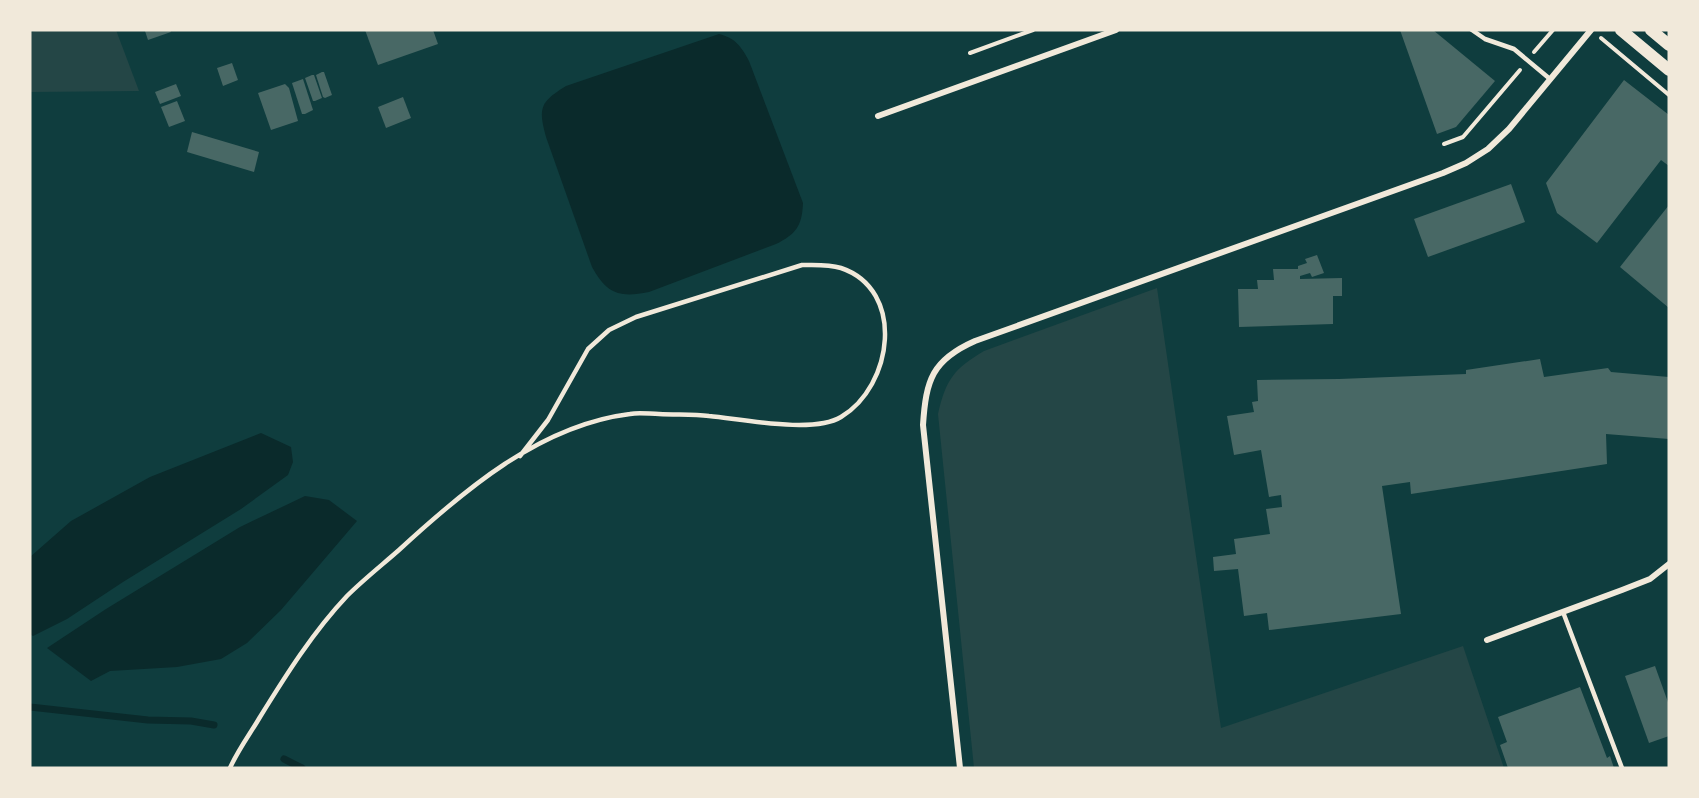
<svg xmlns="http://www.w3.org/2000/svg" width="1699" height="798" font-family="'Nunito Sans',sans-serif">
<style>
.green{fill:#244646}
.water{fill:#0a2a2b}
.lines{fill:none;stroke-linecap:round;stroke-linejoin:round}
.stream{stroke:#0a2a2b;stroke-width:7}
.building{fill:#486865}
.path{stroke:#f1e9da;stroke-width:4}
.service{stroke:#f1e9da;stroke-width:4.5}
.minor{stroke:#f1e9da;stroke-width:6}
.secondary{stroke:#f1e9da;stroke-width:12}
</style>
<rect width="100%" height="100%" fill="#0f3d3e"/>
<!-- green -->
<g class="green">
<path d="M38,30H116L139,91L30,92V33Z"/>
<path d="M1157,288L1221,728L1463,646L1504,768H974L938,414C946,379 954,369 984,351Z"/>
</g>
<!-- water -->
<g class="water">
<path d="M719,34C735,38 741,46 749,61L803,203C802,226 796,234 776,244L649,292C619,298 607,294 592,267L546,137C538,108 540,102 566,86Z"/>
<path d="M261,433L291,447L293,462L288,475L241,509L123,582L67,619L33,636L30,634V557L71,521L150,477Z"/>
<path d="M305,496L329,500L357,521L281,610L247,643L221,659L177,667L110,671L91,681L47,648L106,609L240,527Z"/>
</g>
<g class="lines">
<!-- stream -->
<g class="stream">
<path d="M30,707L148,720L191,721L214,725"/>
<path d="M284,759L302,768"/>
</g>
</g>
<!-- building -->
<g class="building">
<path d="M148,30H170L171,32L148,40L145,31Z"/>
<path d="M365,30H433L438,44L378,65Z"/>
<path d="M1400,30H1433L1495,81L1456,127L1437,134Z"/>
<path d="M232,63L238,80L223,86L217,68Z"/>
<path d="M322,72H324L332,95L325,98L323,97L316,75Z"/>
<path d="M312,75H314L322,98L315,101H313L305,78Z"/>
<path d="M303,79L313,110L305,114H302L292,83Z"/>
<path d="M1624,80L1669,115V166L1661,160L1597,243L1557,213L1546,183Z"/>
<path d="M176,84L181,96L160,104L155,92Z"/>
<path d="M285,84L289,88L298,121L271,130L258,93Z"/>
<path d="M403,97L411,118L386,128L378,107Z"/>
<path d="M177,101L185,121L169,127L161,107Z"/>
<path d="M192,132L259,152L254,172L187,152Z"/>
<path d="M1511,184L1525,222L1428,257L1414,219Z"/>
<path d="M1669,205V308L1620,267Z"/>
<path d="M1317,255L1324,273L1312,277L1310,273L1300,276V279L1342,278V296H1333V324L1239,327L1238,289H1258L1257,280H1274L1273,269H1298V266L1307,263L1305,259Z"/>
<path d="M1540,359L1544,377L1608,368L1611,372L1669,377V439L1606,434L1607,464L1411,494L1410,482L1382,486L1401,614L1269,630L1267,613L1244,616L1238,569L1214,571L1213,557L1236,554L1234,539L1270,534L1266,509L1282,507L1281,495L1269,497L1261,450L1234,455L1227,416L1254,412L1252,402L1258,401L1257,380L1339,379L1466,374V370Z"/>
<path d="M1655,666L1669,705V736L1649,743L1625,676Z"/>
<path d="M1580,687L1607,758L1610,756L1614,768H1508L1500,745L1507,742L1498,717Z"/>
</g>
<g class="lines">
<!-- path -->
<g class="path">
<path d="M1601,38L1669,95"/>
<path d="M1534,52L1553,30"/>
<path d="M970,53L1033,30"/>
<path d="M1444,144L1463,137L1520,70"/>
</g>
<!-- service -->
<g class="service">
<path d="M1472,30L1485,39L1514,49L1550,79"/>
<path d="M1563,612L1622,768"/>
<path d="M230,768C238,750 250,734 260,717C286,675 313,632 347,596C363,580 382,565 399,550C463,491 540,425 630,414C639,412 650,414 659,414C676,415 693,414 709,416C742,419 813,434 841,417C893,386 906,290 841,268C828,264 815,265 802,265L636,317L609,330L588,349L548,420L520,456"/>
</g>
<!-- minor -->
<g class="minor">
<path d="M878,116L1116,30"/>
<path d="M1487,640L1622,590L1650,579L1669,564"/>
<path d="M960,768L923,425C926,380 932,360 975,341L1443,173L1466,163L1488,149L1509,129L1591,30"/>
</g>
<!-- secondary -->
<g class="secondary">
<path d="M1621,30L1669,70"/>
<path d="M1651,30L1669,45"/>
</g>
</g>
<!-- border -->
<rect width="1699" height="798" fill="none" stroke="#f1e9da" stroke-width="63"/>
</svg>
